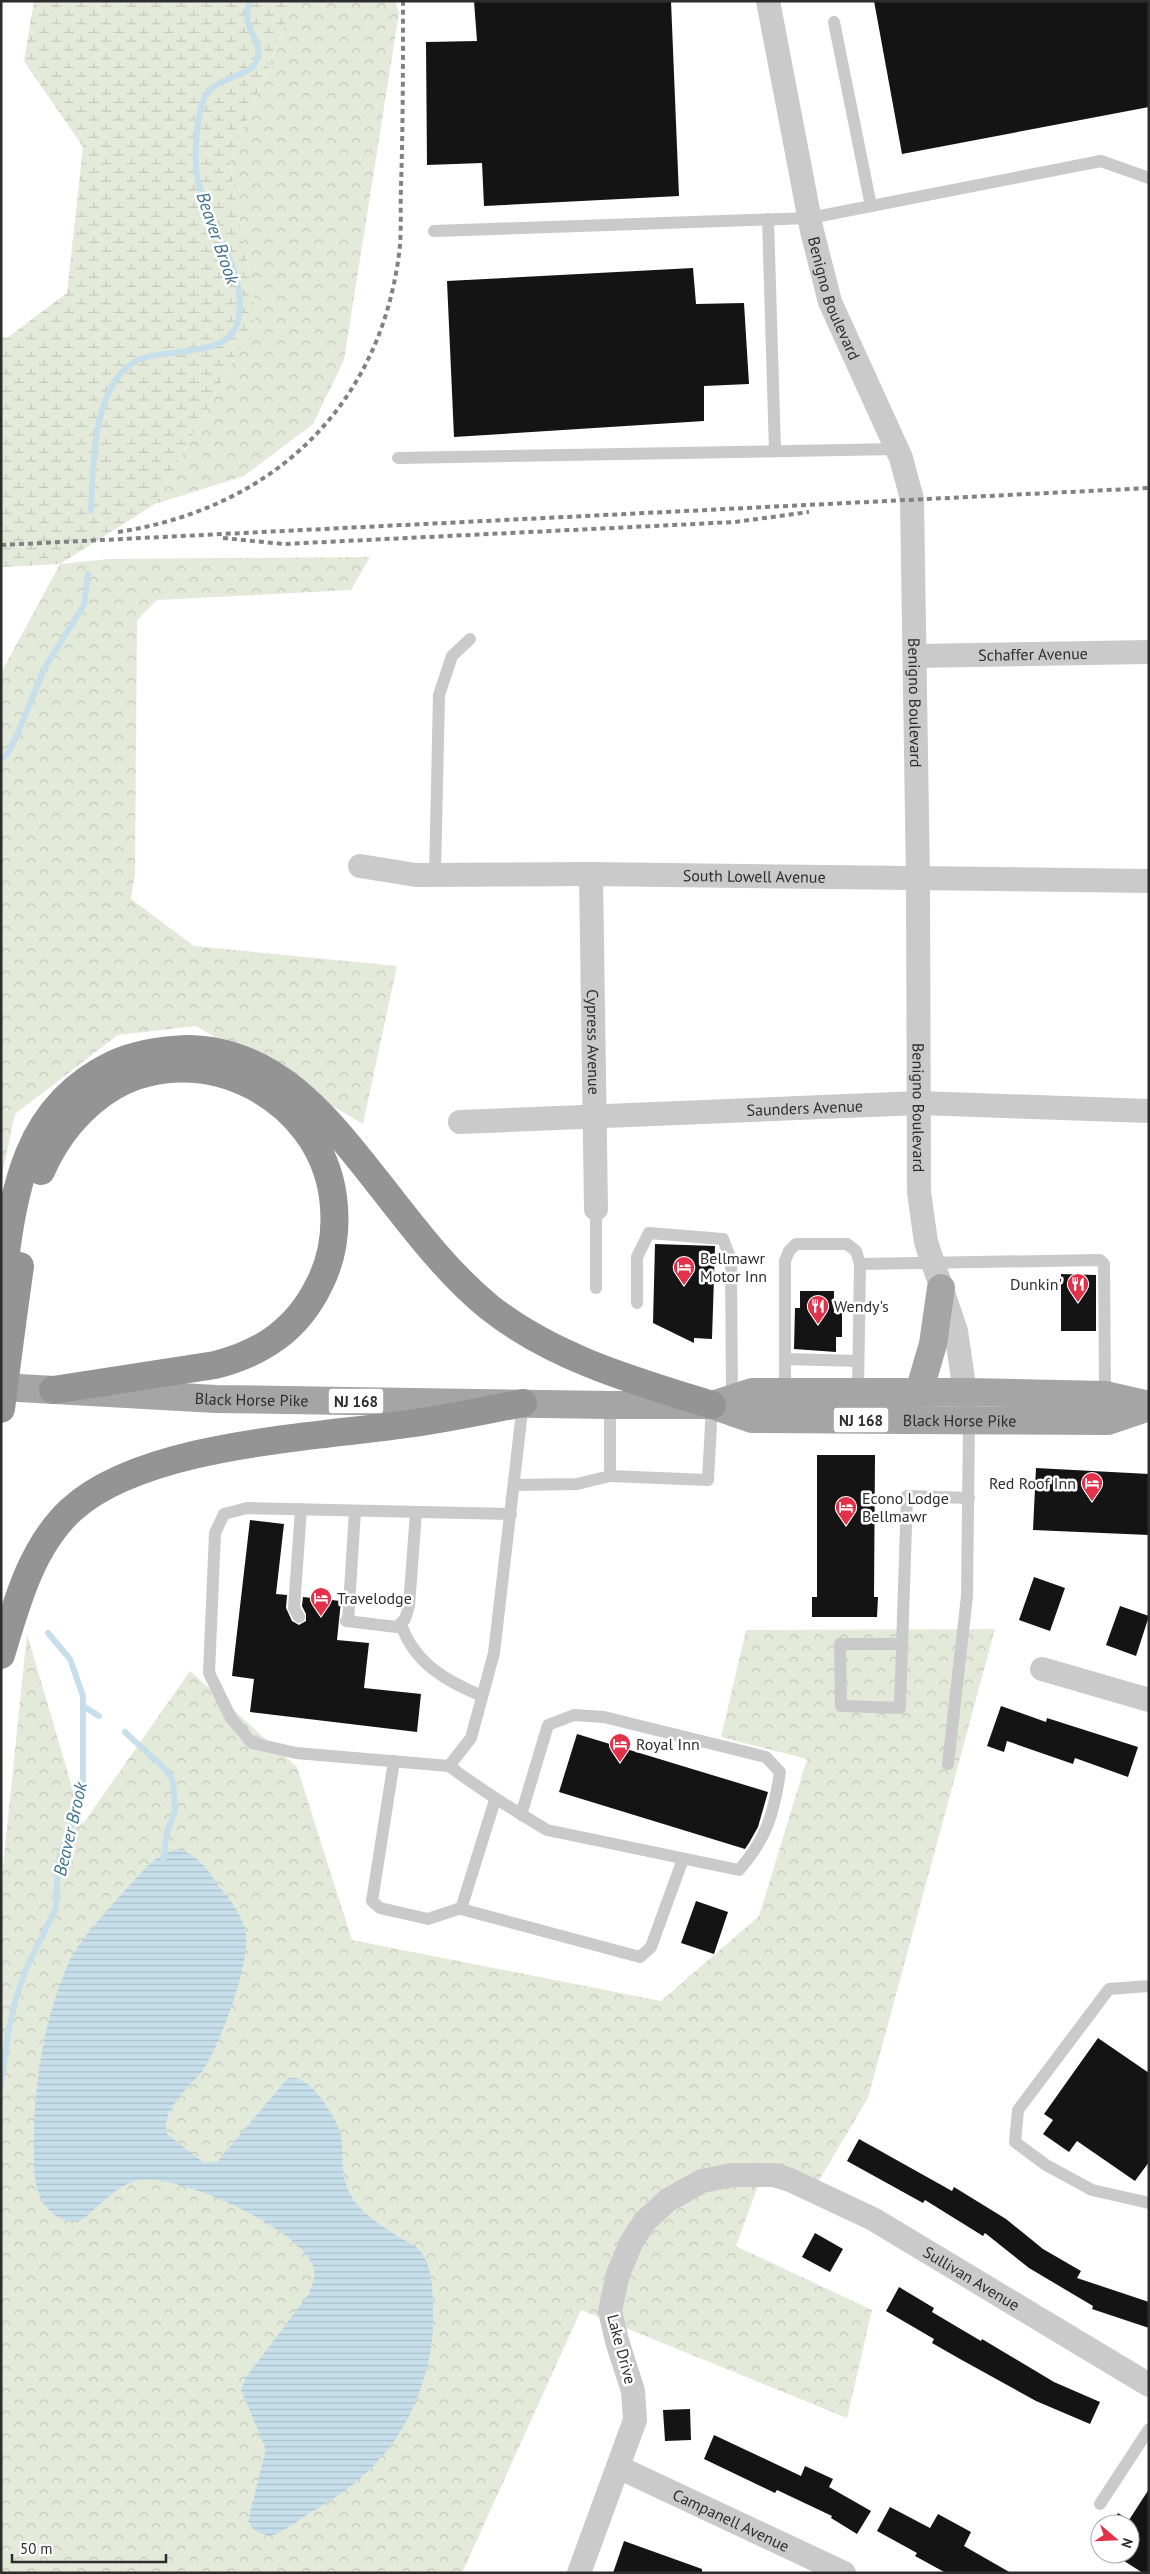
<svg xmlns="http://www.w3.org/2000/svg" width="1150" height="2574" font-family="'PT Sans',sans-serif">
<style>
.forest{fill:url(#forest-crowns)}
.wetland{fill:url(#wetland-marsh)}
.water{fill:url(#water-rules)}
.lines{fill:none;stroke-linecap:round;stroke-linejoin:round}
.stream{stroke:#c6dfea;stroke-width:6}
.building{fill:#141414}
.lane{stroke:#cacaca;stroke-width:12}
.street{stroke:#cacaca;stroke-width:24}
.primary{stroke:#a5a5a5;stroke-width:28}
.highway{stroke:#949494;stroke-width:28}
.rail{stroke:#828282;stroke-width:4;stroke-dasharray:5 4;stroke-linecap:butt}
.highway-bridge{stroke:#949494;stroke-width:28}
.labels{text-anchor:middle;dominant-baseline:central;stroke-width:5;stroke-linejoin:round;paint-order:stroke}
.shield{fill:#fff;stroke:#6c6c6c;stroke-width:1}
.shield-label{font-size:15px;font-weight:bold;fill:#2d2d2d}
.street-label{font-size:16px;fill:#2d2d2d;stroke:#fff}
.poi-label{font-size:16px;fill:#2d2d2d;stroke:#fff;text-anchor:start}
.water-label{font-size:18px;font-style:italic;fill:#3d738d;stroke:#fff}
</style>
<defs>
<pattern id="forest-crowns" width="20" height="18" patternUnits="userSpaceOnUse" patternTransform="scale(1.25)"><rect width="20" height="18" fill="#e4eada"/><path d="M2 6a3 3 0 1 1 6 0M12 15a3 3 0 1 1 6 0" fill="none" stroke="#c4c9bb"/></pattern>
<pattern id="wetland-marsh" width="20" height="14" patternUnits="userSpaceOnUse" patternTransform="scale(1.25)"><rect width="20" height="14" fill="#e4eada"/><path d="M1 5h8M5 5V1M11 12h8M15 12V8" fill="none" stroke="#c4c9bb"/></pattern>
<pattern id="water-rules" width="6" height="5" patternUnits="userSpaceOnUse" patternTransform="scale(1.25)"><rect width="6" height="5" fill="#c6dfea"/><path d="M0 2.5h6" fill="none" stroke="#aac0c9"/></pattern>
</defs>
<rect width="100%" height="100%" fill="#fff"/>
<!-- forest -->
<g class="forest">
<path d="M294,1H395L399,13L344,360L313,424L244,476L155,504L257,317L230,163Z"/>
<path d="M370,557L351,590L157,600L137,620L135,874L131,899L194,946L397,966L363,1124L196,1026L118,1035L15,1114L1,1180V673L60,564L109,559Z"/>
<path d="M995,1629L868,2098L812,2192L763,2172L736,2246L872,2310L847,2418L581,2310L462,2573H1V1886L27,1634L83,1824L190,1671L297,1767L352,1940L661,2001L759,1916L807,1759L721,1737L746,1630Z"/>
</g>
<!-- wetland -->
<path class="wetland" d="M34,1H294L230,163L257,317L155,504L60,564L1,567V337L7,338L67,293L83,147L24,61Z"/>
<!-- water -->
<path class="water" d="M178,1849C201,1856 208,1872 222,1890C231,1901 241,1914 245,1929C253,1958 220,2045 203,2070C190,2087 160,2110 167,2134L204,2163L217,2162L287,2079C307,2070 336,2116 340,2133C344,2148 341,2166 345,2181C352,2208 377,2223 399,2237C409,2243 419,2246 425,2258C433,2275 433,2295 433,2313C435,2364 413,2425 377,2462C358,2483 333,2500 308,2514C296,2522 282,2533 269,2536L255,2531L248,2521L266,2449L241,2390L246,2377L309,2294C311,2286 316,2278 314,2269C305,2230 177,2173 140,2180C115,2184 99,2209 78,2222C67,2221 58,2219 50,2211C32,2193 34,2167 34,2143C34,2081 44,2019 69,1962C79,1940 111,1906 128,1887C142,1872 157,1853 178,1849Z"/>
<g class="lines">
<!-- stream -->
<g class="stream">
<path d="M91,510C93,467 92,392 131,364C158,345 225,361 237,324C253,276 200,215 196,169C195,151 196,105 209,91C215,85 223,81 231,78C240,73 251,72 256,62C266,39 239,31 250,1"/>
<path d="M1,759L7,754L17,735L45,667L84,605L88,574"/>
<path d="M83,1706L99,1716"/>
<path d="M125,1732L168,1772L173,1782L175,1811L167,1832L163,1862"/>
<path d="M1,2086L8,2033L16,1998L26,1969L56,1908L58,1862L83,1790V1696L70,1659L48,1633"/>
</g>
</g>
<!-- building -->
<g class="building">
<path d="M474,1H671L679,196L484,206L482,163L427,165L426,42L477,41Z"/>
<path d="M874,1H1149V107L902,154Z"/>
<path d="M693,268L696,304L744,303L749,384L704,386V421L454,437L447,281Z"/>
<path d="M655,1244L715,1246L712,1339L694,1338V1343L653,1323Z"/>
<path d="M1061,1274L1096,1275V1331H1061Z"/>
<path d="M800,1291H834V1313H842V1337H836V1352L794,1349L795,1308H800Z"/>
<path d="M817,1455H875L874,1597H878L877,1617H812V1597H817Z"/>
<path d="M1036,1468L1149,1474V1535L1033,1530Z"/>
<path d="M250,1520L284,1524L276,1594L287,1595L286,1608L292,1621L299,1625L306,1621V1614L302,1606L303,1597L341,1601L337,1640L369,1643L364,1688L421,1694L417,1732L250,1712L254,1679L232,1676Z"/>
<path d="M1034,1577L1065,1588L1050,1631L1019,1620Z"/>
<path d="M1120,1606L1149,1616L1136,1656L1106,1645Z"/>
<path d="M1001,1706L1046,1722L1047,1718L1138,1747L1128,1777L1075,1758L1073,1764L1007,1741L1004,1752L987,1746Z"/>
<path d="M577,1734L768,1792L758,1827L749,1843L745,1849L559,1792Z"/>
<path d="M696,1901L728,1912L714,1954L681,1943Z"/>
<path d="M1098,2038L1149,2073V2162L1135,2181L1077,2141L1069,2152L1043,2134L1053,2120L1044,2114Z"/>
<path d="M859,2139L952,2191L954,2187L1006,2219L1043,2249L1081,2271L1077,2278L1149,2302V2328L1092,2309L1093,2306L1029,2268L985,2233L983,2236L925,2200L923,2203L847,2161Z"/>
<path d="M815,2233L843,2249L830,2272L802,2257Z"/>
<path d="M899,2287L934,2308L932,2312L981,2341L982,2339L1054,2382L1100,2402L1090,2424L1036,2401L960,2359L932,2343L934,2339L886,2311Z"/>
<path d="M690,2409L691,2440L665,2441L663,2410Z"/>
<path d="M714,2435L801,2476L805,2466L833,2479L829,2487L871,2511L857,2534L831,2518L832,2516L777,2490L775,2493L704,2459Z"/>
<path d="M1149,2489V2573H1143L1113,2554H1130V2524H1112L1118,2513L1129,2520Z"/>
<path d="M890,2507L930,2528L938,2514L971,2532L964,2546L1011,2573H946L915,2556L917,2553L877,2531Z"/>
<path d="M624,2541L702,2569V2573H613Z"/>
</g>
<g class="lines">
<!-- lane -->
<g class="lane">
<path d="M834,22L871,206"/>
<path d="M768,219L775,451"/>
<path d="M434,231L810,218L1101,161L1149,178"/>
<path d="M398,458L897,449"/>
<path d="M435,875L439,695L452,656L470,639"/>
<path d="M596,1209V1288"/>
<path d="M860,1264L1100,1260L1104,1264L1105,1395"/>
<path d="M637,1303V1257L649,1233L723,1239L731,1260L732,1398"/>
<path d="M785,1359L858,1361"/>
<path d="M785,1393V1261L789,1251L796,1244H847L856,1251L860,1264L858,1391"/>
<path d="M610,1405V1476L708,1480L712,1405"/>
<path d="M514,1485L577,1484L610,1476"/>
<path d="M511,1514L247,1508L224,1514L215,1533L209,1673L231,1718L252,1743L296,1753L449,1766L471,1738L494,1653L523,1403"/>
<path d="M299,1617L294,1608L301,1509"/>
<path d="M346,1621L397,1627L405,1619L409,1606L416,1512"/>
<path d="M348,1621L355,1511"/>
<path d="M401,1624C414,1663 446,1681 482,1696"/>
<path d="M901,1644H840L841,1706L900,1708L907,1496L969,1498"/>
<path d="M394,1761L372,1901L380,1908L428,1919L461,1908"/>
<path d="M948,1764L967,1596L969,1420"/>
<path d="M449,1766C480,1789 513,1810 547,1830L739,1870C767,1838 774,1813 780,1772L766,1757L604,1717L574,1715L548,1725L521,1815"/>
<path d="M495,1800L461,1909L640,1957L651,1947L683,1859"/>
<path d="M1149,1986L1109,1989L1018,2110L1015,2142L1046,2165L1092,2190L1149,2203"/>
<path d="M1100,2504L1149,2429"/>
</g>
<!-- street -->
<g class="street">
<path id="s1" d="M768,1L812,231L830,302L901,458L912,499L918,880L919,1192L926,1242L956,1331L969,1420"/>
<path id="s2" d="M915,656L1149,652"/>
<path id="s3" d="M360,866L416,875L591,874L1149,881"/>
<path id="s4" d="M591,874L596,1209"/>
<path id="s5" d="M460,1122L919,1103L1149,1111"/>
<path d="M1042,1669L1149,1700"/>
<path id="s6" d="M618,2467L844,2573"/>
<path id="s7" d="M579,2573L635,2420L633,2391L617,2341L610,2311L618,2274L631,2243L645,2221L668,2200L702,2181L732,2175H774L790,2180L873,2219L1149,2385"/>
</g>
<!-- primary -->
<g class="primary">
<path id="s8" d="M1,1387L216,1399L610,1405H712L752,1392H967L1105,1395L1149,1405"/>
<path d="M919,1392L933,1344L941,1288"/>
<path id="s9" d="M712,1405L752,1419L906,1420L1108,1421L1149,1407"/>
</g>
<!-- highway -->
<g class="highway">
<path d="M41,1171C56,1137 81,1105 114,1086C203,1037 320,1097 333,1197C337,1228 333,1258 319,1285C297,1330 262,1353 215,1365L53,1390"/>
<path d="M1,1289C13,1199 20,1109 114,1064C136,1054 162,1050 186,1049C274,1049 327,1118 376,1180C411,1224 445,1271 489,1307C553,1358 635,1381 712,1405"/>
<path d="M12,1324L20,1266"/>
<path d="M1,1655C16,1605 31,1547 71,1510C142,1445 306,1438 400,1425C441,1420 482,1411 523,1403"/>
</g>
<!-- rail -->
<g class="rail">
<path d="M118,532C270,509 379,409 399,254C402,232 400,209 401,186C403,125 403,63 403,1"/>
<path d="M223,538L284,544L735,522L809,512"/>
<path d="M1,545L1149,488"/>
</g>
<!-- highway-bridge -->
<path class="highway-bridge" d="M1,1409L12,1324"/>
</g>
<!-- icons -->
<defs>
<g id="hotel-pin" transform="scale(1.125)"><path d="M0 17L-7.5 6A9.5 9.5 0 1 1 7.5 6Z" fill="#e23149" stroke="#fff"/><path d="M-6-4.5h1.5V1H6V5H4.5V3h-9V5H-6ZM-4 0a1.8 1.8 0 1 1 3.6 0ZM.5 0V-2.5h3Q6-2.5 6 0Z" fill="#fff"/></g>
<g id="restaurant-pin" transform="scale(1.125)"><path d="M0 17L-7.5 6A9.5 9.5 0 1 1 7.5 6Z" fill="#e23149" stroke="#fff"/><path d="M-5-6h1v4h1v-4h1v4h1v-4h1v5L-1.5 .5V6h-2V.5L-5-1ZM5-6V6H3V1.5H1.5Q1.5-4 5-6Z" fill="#fff"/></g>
</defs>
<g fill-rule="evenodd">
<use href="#hotel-pin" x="684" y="1267"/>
<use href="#restaurant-pin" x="1078" y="1284"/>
<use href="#restaurant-pin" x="818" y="1306"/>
<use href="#hotel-pin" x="1092" y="1483"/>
<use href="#hotel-pin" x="846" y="1507"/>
<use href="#hotel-pin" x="321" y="1598"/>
<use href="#hotel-pin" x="620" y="1744"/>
</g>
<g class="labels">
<!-- shield labels -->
<g class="shield">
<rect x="328.5" y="1388.5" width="55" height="25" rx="4"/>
<rect x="833.5" y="1407.5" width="55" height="25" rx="4"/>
</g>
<g class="shield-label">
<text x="356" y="1401">NJ 168</text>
<text x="861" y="1420">NJ 168</text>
</g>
<!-- street labels -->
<g class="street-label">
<text stroke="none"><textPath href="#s1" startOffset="305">Benigno Boulevard</textPath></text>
<text stroke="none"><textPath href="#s2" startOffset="118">Schaffer Avenue</textPath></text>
<text stroke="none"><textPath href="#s1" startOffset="725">Benigno Boulevard</textPath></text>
<text stroke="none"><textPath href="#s3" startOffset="395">South Lowell Avenue</textPath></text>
<text stroke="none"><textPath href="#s4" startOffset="168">Cypress Avenue</textPath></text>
<text stroke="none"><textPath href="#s1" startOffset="1130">Benigno Boulevard</textPath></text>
<text stroke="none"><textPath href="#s5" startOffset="345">Saunders Avenue</textPath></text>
<text stroke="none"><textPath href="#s8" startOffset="251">Black Horse Pike</textPath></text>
<text stroke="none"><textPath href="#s9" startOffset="250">Black Horse Pike</textPath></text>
<text stroke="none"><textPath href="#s7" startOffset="739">Sullivan Avenue</textPath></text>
<text transform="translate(622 2349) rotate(75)">Lake Drive</text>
<text stroke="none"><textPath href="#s6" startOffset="125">Campanell Avenue</textPath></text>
</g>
<!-- poi labels -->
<g class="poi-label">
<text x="700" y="1258">Bellmawr<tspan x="700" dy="18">Motor Inn</tspan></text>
<text x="1062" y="1284" text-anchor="end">Dunkin'</text>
<text x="834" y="1306">Wendy's</text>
<text x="1076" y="1483" text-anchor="end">Red Roof Inn</text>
<text x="862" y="1498">Econo Lodge<tspan x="862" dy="18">Bellmawr</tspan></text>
<text x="337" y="1598">Travelodge</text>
<text x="636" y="1744">Royal Inn</text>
</g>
<!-- water labels -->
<g class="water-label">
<text transform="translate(218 238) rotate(71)">Beaver Brook</text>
<text transform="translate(70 1829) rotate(-77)">Beaver Brook</text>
</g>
</g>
<!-- border -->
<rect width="1150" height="2574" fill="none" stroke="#2d2d2d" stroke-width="5"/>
<!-- north arrow -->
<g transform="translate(1115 2539) rotate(109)"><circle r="24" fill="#ffffff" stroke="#ababab"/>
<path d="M0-4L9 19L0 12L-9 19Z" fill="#e23149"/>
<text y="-8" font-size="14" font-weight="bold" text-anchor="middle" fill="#2d2d2d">N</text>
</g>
<!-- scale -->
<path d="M12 2554v8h154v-8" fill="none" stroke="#2d2d2d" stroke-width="2.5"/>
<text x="20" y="2554" font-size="15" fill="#2d2d2d" stroke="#ffffff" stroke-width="4" paint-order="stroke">50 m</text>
</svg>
